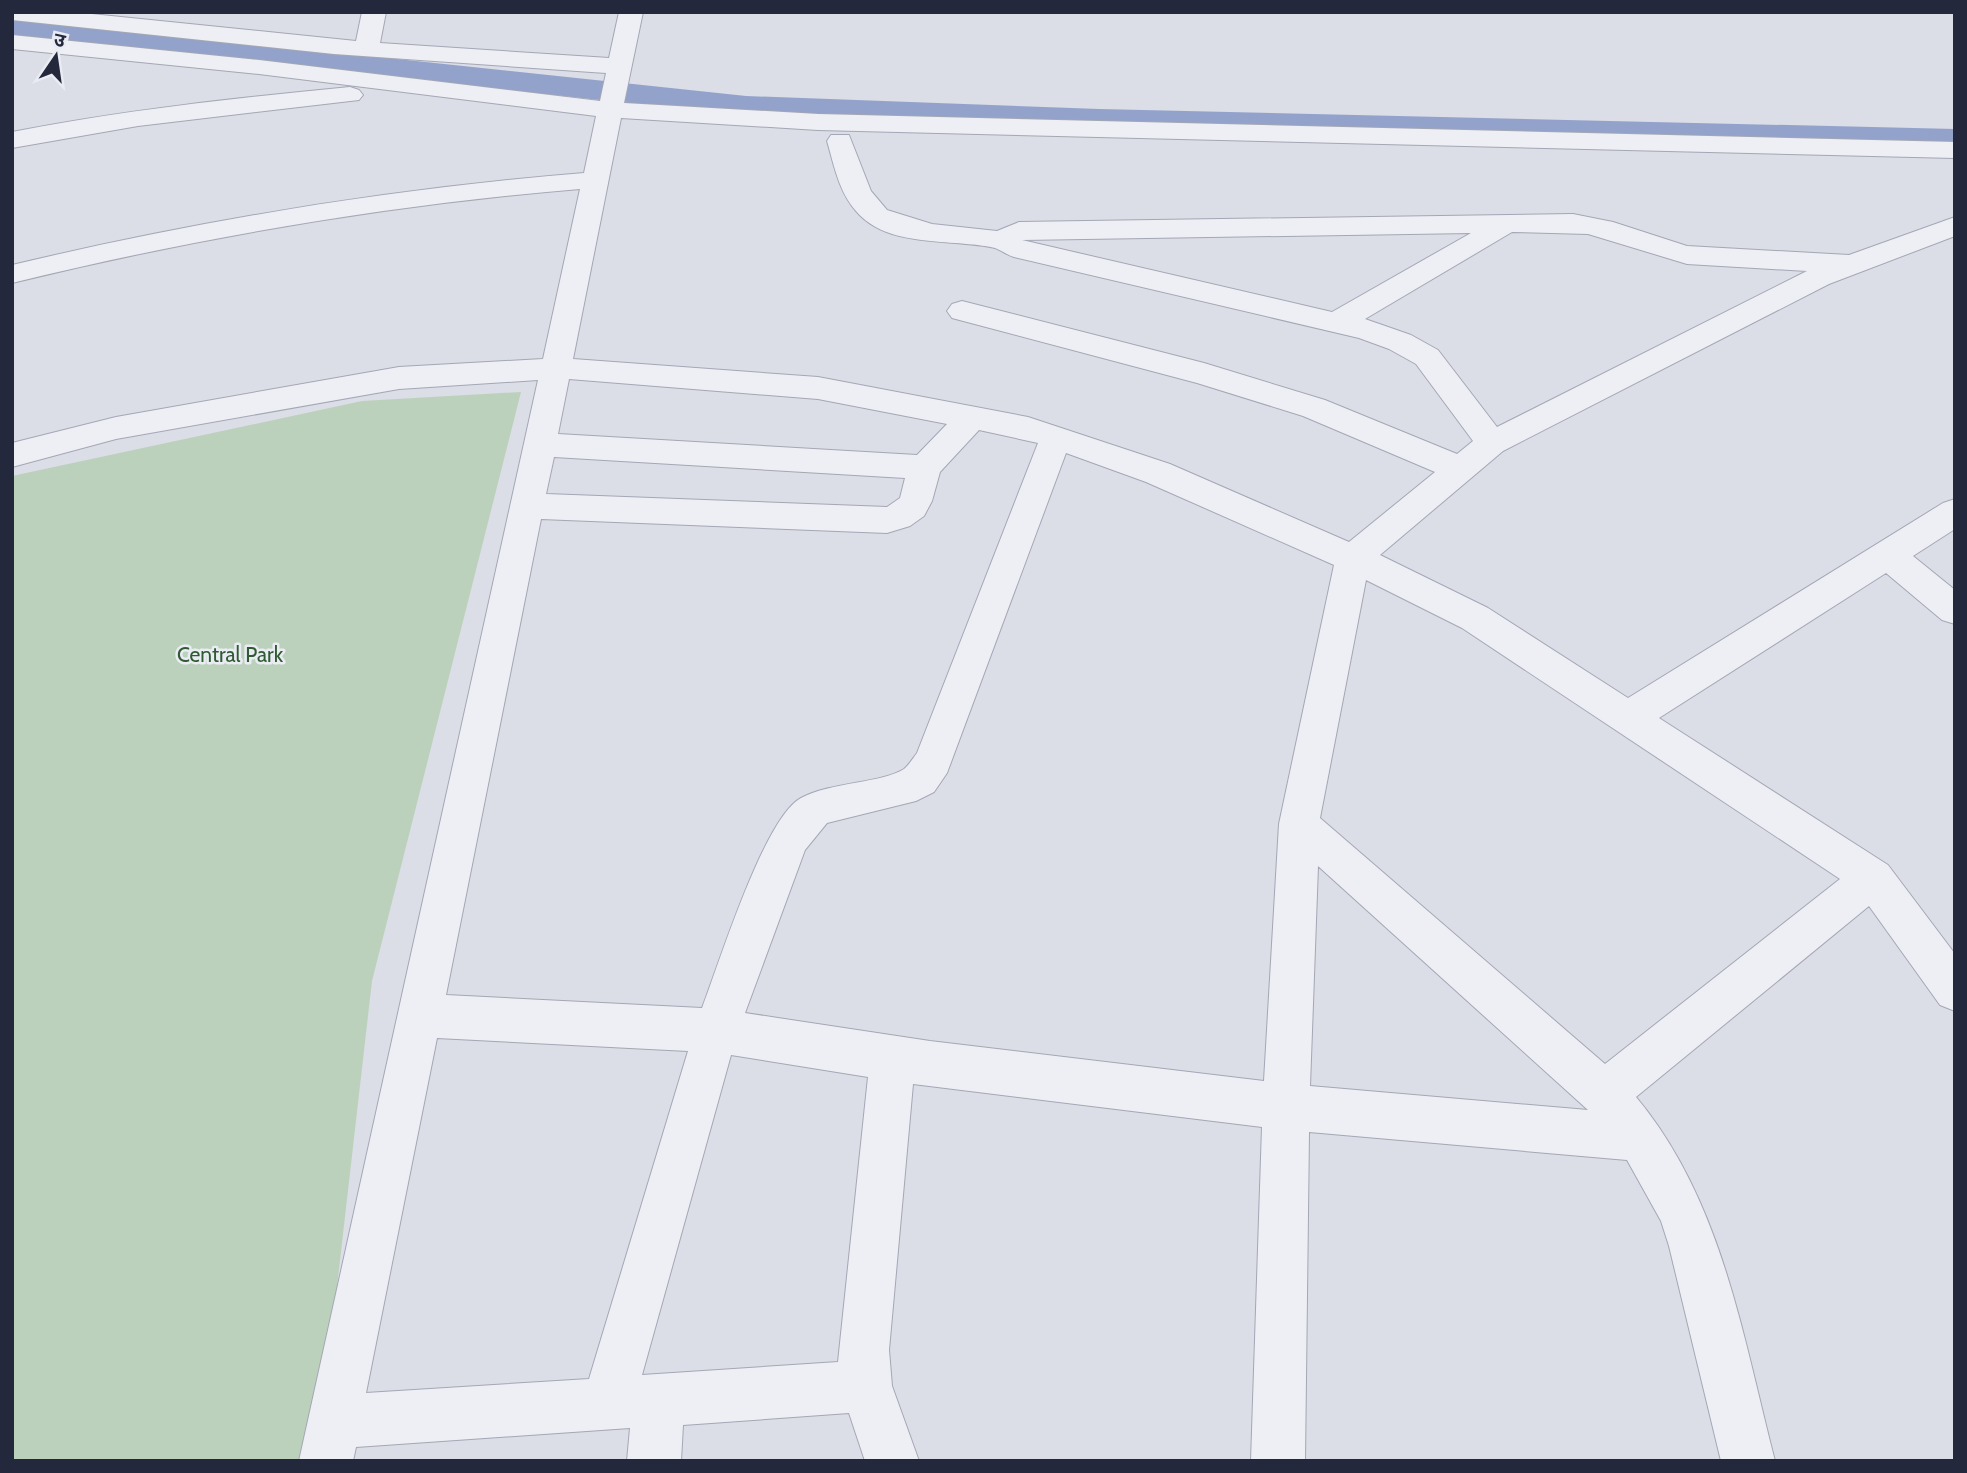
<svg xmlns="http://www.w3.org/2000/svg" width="1967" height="1473" font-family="Cabin,'Noto Sans Devanagari',sans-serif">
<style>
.green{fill:#bcd1bb}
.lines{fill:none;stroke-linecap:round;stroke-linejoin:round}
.canal{fill:#92a2ca;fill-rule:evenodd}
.street-casing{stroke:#a4a7b4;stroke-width:2}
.street{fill:#eeeff5;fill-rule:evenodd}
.labels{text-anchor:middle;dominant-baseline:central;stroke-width:5;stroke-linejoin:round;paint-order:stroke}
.park-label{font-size:21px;fill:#305a31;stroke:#eaecf4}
</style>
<rect width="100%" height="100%" fill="#dbdde7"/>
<!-- green -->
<path class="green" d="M521,392L372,981L317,1461H12V476L362,401Z"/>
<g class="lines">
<!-- canal -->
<path class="canal" d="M12,18L746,96L1099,109L1955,129V149L1099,129L746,116L12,36Z"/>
<!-- street casing -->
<g class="street-casing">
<g id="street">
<path d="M12,12H72L356,41L362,12H386L380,43L609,58L619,12H643L624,103L818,114L1955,142V158L818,130L621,118L573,359L818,377L1028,417L1170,464L1349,542L1435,472L1303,416L1197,383L952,318L947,311L952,304L962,301L1204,363L1325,400L1457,454L1473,441L1416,364L1389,349L1359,338L1014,257C1007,255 1001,250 995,248C952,238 888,249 856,211C839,192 834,165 827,141L831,135H849L871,191L887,210L932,224L997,231L1019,222L1573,214L1613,222L1687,246L1849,255L1955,217V236L1829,284L1503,451L1380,555L1488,608L1628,698L1943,503L1955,499V529L1913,556L1955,590V624L1942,620L1886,573L1659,718L1888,865L1955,954V1011L1940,1005L1869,906L1636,1097C1722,1200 1742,1334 1775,1461H1721L1669,1246L1661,1221L1627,1160L1309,1132L1305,1461H1251L1262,1127L913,1084L889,1350L892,1386L919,1461H865L849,1413L683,1425L681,1461H627L630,1428L356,1447L353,1461H299L538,380L399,389L116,439L12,467V443L116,417L399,367L543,359L580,189C388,205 200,237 12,283V265C201,220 390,189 584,173L596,116L259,74L12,49V35L259,60L600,101L606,73L334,54L12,20ZM1512,232L1588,234L1687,264L1807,271L1497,427L1438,350L1411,335L1365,319ZM1471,233L1332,312L1022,240ZM569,379L818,399L947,424L917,455L558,434ZM979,430L1038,443L917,753C913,758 909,765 904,769C882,783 831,782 801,798C764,818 719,964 702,1008L446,995L541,519L887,533L910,526L924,516L932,501L940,472ZM1066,453L1146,482L1334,565L1279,824L1264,1081L930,1041L745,1013L805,850L827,823L916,801L934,792L947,773ZM554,457L905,478L900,498L887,507L546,494ZM1366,580L1462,628L1840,879L1605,1064L1320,818ZM1318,866L1588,1110L1310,1086ZM437,1038L688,1051L589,1379L366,1393ZM731,1055L868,1077L838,1362L642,1375Z"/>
<path d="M350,87L359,90L363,95L359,100L138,126L12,148V132C124,110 237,98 350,87Z"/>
</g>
</g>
<!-- street -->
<use href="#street" class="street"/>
</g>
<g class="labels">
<!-- park labels -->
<g class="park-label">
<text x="230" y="654">Central Park</text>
</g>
</g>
<!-- border -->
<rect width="1967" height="1473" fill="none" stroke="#24283d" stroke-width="28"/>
<!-- north arrow -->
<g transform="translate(56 56) rotate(13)" stroke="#eaecf4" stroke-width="5" paint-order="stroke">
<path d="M0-5L12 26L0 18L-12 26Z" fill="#24283d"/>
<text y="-10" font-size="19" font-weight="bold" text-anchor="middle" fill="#24283d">उ</text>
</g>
</svg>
